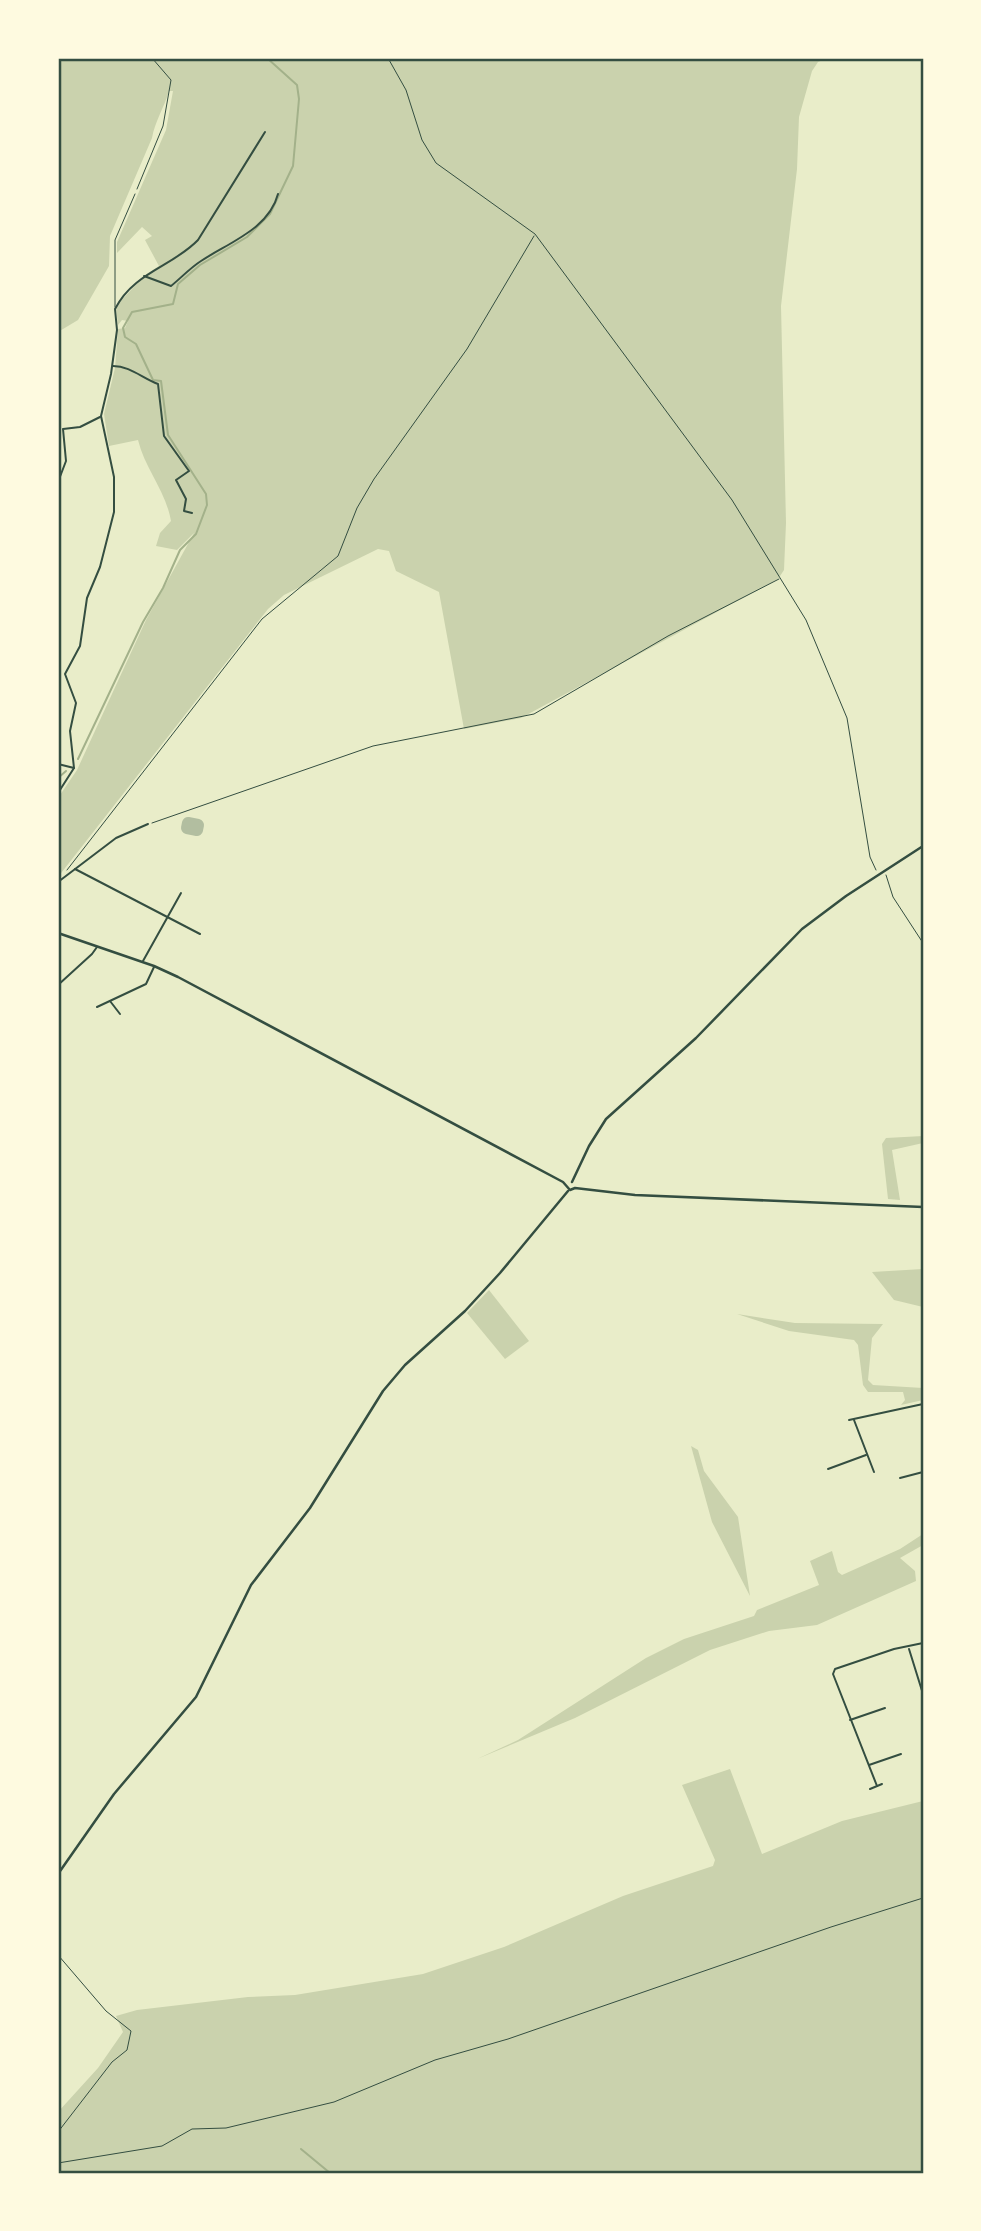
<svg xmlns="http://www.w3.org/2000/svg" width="981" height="2231" font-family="'Nunito Sans',sans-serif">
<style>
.green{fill:#cad2ad}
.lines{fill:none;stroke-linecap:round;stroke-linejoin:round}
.stream{stroke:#a3b18a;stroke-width:2}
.taxiway{stroke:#b2bea0;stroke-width:12}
.path{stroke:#344e41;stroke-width:1}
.service{stroke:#344e41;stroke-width:1}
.minor{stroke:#344e41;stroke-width:2}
.tertiary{stroke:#344e41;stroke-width:2.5}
.neatline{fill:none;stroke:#344e41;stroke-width:2.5}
</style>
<rect width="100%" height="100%" fill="#e9edc9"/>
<!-- green -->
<g class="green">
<path d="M58,58H828L818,62L812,71L799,117L797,169L781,306L786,523L784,570L778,579L521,718L464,729L439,592L396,571L389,551L378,549L284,595L268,609L58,877V798L77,770L146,620L194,533L177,550L156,546L160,533L171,521C166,491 145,469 138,440L109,446L104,414L115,368L118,329L125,328L128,321L122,320L118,325L116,306L145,275L159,266L145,240L152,236L142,227L117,253V242L166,130L173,91H169C164,108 155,121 152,138L110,236L109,266L78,320L58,332Z"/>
<path d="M923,1136V1143L892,1150L900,1200L888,1199L882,1144L886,1138Z"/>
<path d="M923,1269V1307L894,1300L872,1272Z"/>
<path d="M489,1290L529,1341L505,1359L467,1313Z"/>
<path d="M737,1314L795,1323L883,1324L872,1338L868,1380L873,1385L923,1388V1400L901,1405L905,1400L903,1392H868L863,1385L858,1345L854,1340L789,1331Z"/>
<path d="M691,1446L698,1450L704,1471L738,1517L750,1596L712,1522Z"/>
<path d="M923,1534V1545L900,1558L915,1571L916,1581L817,1625L769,1631L710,1650L575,1718L477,1759L518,1740L646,1658L684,1639L754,1616L757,1610L819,1585L810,1561L832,1551L838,1572L842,1575L900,1549Z"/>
<path d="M730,1769L762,1854L842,1821L923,1801V2173H58V2112L98,2068L123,2032L116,2016L137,2010L248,1997L295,1995L423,1974L504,1947L623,1896L713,1866L715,1860L682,1785Z"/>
</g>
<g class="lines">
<!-- stream -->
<g class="stream">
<path d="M78,759L143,622L163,588L180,550L196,534L207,505L206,494L168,435L161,381L153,380L136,344L125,337L123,328L132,312L173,304L178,284L200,265L247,237L270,214L293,166L299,99L297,85L267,58"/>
<path d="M58,778L66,771"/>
<path d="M301,2149L330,2173"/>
</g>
<!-- taxiway -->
<path class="taxiway" d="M188,823L198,825L197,830L187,828Z"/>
<!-- path -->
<g class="path">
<path d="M388,58L406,90L422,140L436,163L535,234L732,500L806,620L847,718L870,857L876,870"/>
<path d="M137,189L163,126L171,80L152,58"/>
<path d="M152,823L373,746L534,714L668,636L779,579"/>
<path d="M67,870L262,619L338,556L357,508L374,479L467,349L534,236"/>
<path d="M886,875L893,897L923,943"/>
<path d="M58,1955L106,2011L131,2031L127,2050L112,2062L58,2132"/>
<path d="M58,2163L162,2146L192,2129L226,2128L334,2102L435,2060L508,2039L831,1927L923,1898"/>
</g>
<!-- service -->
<path class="service" d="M115,307V240L135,194"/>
<!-- minor -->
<g class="minor">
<path d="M144,276L171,286C181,278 190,268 201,261C228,243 269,229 278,194"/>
<path d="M113,366C130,366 142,378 158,384L164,436L189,471L176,480L186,499L184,511L192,513"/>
<path d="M58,482L66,461L63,429L80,427L100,417"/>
<path d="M58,764L74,768"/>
<path d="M58,793L74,768L70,731L76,703L65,674L80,646L87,598L100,567L114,512V477L101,416L111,374L117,330L115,309C134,272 172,267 198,240L265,132"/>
<path d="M75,869L200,934"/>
<path d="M58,882L116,838L148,824"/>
<path d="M143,961L181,893"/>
<path d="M58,985L92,954L97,947"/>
<path d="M110,1001L120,1014"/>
<path d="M97,1007L146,984L154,967"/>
<path d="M849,1420L923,1404"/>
<path d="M854,1420L874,1472"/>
<path d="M828,1469L866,1455"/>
<path d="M900,1478L923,1472"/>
<path d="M909,1649L923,1694"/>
<path d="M850,1720L885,1708"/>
<path d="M869,1765L901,1754"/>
<path d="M877,1786L833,1674L835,1669L894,1649L923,1643"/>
<path d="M870,1789L882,1784"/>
</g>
<!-- tertiary -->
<g class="tertiary">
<path d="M58,933L154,966L178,977L563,1182L570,1190L575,1188L635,1195L923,1207"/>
<path d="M572,1182L589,1146L606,1119L696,1038L802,929L846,896L923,846"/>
<path d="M58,1874L114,1794L196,1697L251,1585L310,1508L383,1391L405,1365L465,1311L500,1273L568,1191"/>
</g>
</g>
<!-- border -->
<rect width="981" height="2231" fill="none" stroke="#fefae0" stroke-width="119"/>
<rect x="60" y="60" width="862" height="2112" class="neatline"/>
</svg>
